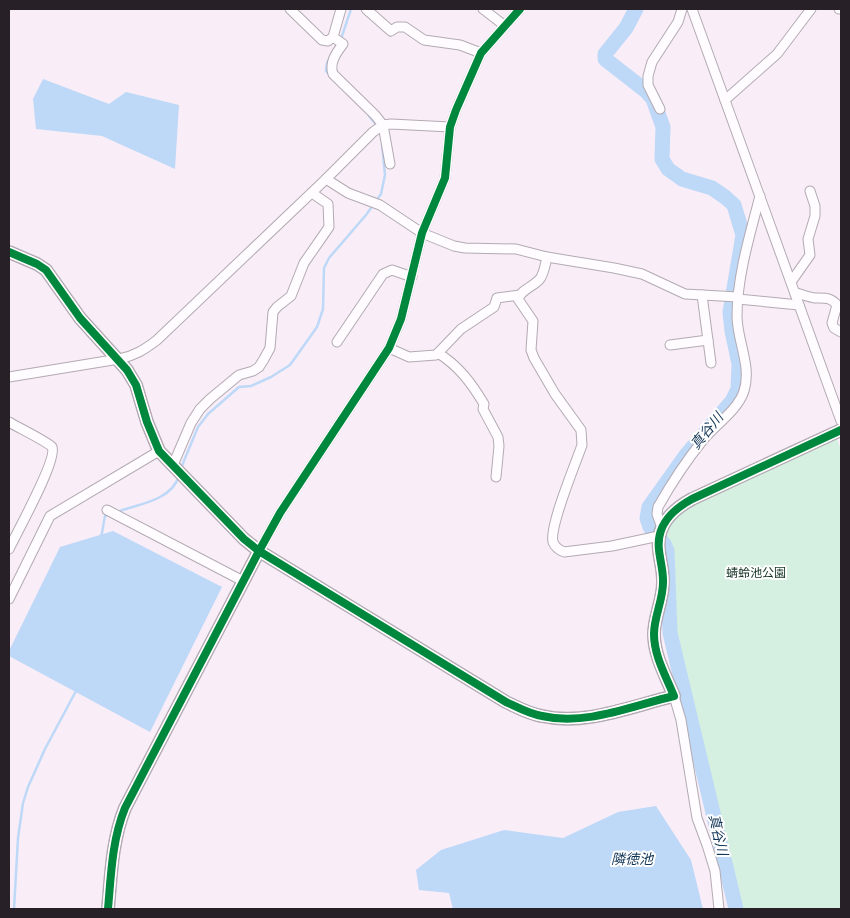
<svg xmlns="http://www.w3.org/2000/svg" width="850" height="918" font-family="'Fira Sans Condensed','Noto Sans JP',sans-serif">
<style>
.green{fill:#d5f0e1}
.water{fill:#bed8f7}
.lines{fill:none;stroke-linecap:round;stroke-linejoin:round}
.stream{stroke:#bed8f7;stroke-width:2.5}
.river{stroke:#bed8f7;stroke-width:15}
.minor-casing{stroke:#b3aab2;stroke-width:11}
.tertiary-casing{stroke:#b3aab2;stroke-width:14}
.minor{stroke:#fefcfe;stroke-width:9}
.tertiary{stroke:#fefcfe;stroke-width:11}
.cycleway-casing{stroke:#fff;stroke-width:11}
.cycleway{stroke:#00873e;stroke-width:8}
.labels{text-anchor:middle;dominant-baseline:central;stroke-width:4;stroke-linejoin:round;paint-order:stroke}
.park-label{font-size:12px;fill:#133222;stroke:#fff}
.water-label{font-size:14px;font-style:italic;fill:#123657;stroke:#fff}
</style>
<rect width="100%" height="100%" fill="#f9eef8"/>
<!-- green -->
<path class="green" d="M832,437L837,439L841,450V909H739L673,632L672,559L671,551L664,538L666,530L680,511Z"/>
<!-- water -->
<g class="water">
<path d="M43,79L109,104L126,92L179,105L175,169L102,136L36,129L33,99Z"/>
<path d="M113,531L222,587L150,732L9,656V651L60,547Z"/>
<path d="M656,806L691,860L703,909H453L449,893L419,890L416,870L441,850L504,830L563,838L618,812Z"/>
</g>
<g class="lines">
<!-- stream -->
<g class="stream">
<path d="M341,39L351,9"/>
<path d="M330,57L327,63L326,71L331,76"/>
<path d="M369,116L378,127"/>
<path d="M181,468L198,427L208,414L239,387L251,386L271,377L290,365L317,327L323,309L324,268L329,258L366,215L381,194L385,175L382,144"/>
<path d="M117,512C138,504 171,501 179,476"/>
<path d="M101,538L105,516L110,514"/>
<path d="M14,909L18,838L23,803L28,787L45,749L76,691"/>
</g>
<!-- river -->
<path class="river" d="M636,9L626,28L605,54V59L646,91L653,99L663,127L662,159L668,169L682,179L712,188L725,197L734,205L743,235L730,312L732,331L739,364L738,389L732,401L686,455L649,507L647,518L650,527L664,544L667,551L670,633L736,909"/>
<!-- minor casing -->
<g class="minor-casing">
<g id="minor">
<path d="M290,9L322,40L328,41L333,37L343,44C336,53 329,63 333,74L375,115L383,125L390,164"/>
<path d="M366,9L391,31L397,27H405L424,40L460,45L481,53"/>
<path d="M483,9L505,26"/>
<path d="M692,9L841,421"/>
<path d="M839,9H841"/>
<path d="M333,37L341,9"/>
<path d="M725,100L777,54L811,9"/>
<path d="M660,109L648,85V76L652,62L678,22L682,9"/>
<path d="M326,179L348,193L380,205L422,233L454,246L465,248L516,249L547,257L614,268L642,274L685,294L738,297"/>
<path d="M547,257C545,265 544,275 539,280C531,288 522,289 518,299L533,321L531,350L534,358L555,394L581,430L582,445C576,463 549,526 553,542C555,547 559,550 564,552L612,546L659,536"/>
<path d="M791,282L810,255L808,239L815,216V206L810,191"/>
<path d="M795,293C801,294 808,297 815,298C824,298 831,297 837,305L832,323L834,328L841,332"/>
<path d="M702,295L711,363"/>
<path d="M738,299L799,305"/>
<path d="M337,342L383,274L392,270L412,277"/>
<path d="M670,345L708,340"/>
<path d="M389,348L409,357L436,355L461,329L494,307L497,298L520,295"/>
<path d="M438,353C459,366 472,384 484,404L483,409L498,437L499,446L496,477"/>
<path d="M9,377L119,359C134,356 144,350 157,340L326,179L373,132L383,125L391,124L450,127"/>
<path d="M9,422C17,427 48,442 52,447C58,459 16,534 9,549"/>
<path d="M173,465L191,423L200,409L210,399L239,375L253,371L259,367L264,359L270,348L273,312L277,307L291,296L304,263L329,227L328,204L312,193"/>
<path d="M107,510L243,581"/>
<path d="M662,528L657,514L658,507C671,484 686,461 703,440C715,425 738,410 744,391C752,366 737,341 737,316C737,277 750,234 760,196"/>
<path d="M259,551L280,513L389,348L401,319L422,233L445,178L450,127L456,110L481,53L520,9"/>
<path d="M9,599L50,516L159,451"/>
<path d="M674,696L681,720L697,818L707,845L715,871L719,909"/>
</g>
</g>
<!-- tertiary casing -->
<g class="tertiary-casing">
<g id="tertiary">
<path d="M9,252L37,264L46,270L80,318L127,370L136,385L147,422L159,451L244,539L259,551L506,702C517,707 529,714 542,716C586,726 631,706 674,696C666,676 654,656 654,634C654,616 664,598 663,580C663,570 660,560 659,550C656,525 672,510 692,499L841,430"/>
<path d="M108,909C111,875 112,840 125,808L259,551"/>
</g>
</g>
<!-- minor -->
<use href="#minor" class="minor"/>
<!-- tertiary -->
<use href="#tertiary" class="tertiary"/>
<!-- cycleway casing -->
<g class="cycleway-casing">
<g id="cycleway">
<path d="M9,252L37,264L46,270L80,318L127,370L136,385L147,422L159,451L244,539L259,551L506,702C517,707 529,714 542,716C586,726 631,706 674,696C666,676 654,656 654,634C654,616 664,598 663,580C663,570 660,560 659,550C656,525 672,510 692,499L841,430"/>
<path d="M108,909C111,875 112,840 125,808L259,551L280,513L389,348L401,319L422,233L445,178L450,127L456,110L481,53L520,9"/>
</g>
</g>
<!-- cycleway -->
<use href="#cycleway" class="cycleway"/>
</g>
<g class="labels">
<!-- park labels -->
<g class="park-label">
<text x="756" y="573">蜻蛉池公園</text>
</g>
<!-- water labels -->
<g class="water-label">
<text transform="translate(707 431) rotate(-51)">真谷川</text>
<text transform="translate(718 835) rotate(77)">真谷川</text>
<text x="632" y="859">隣徳池</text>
</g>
</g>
<!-- border -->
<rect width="850" height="918" fill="none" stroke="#272127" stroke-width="20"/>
</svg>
